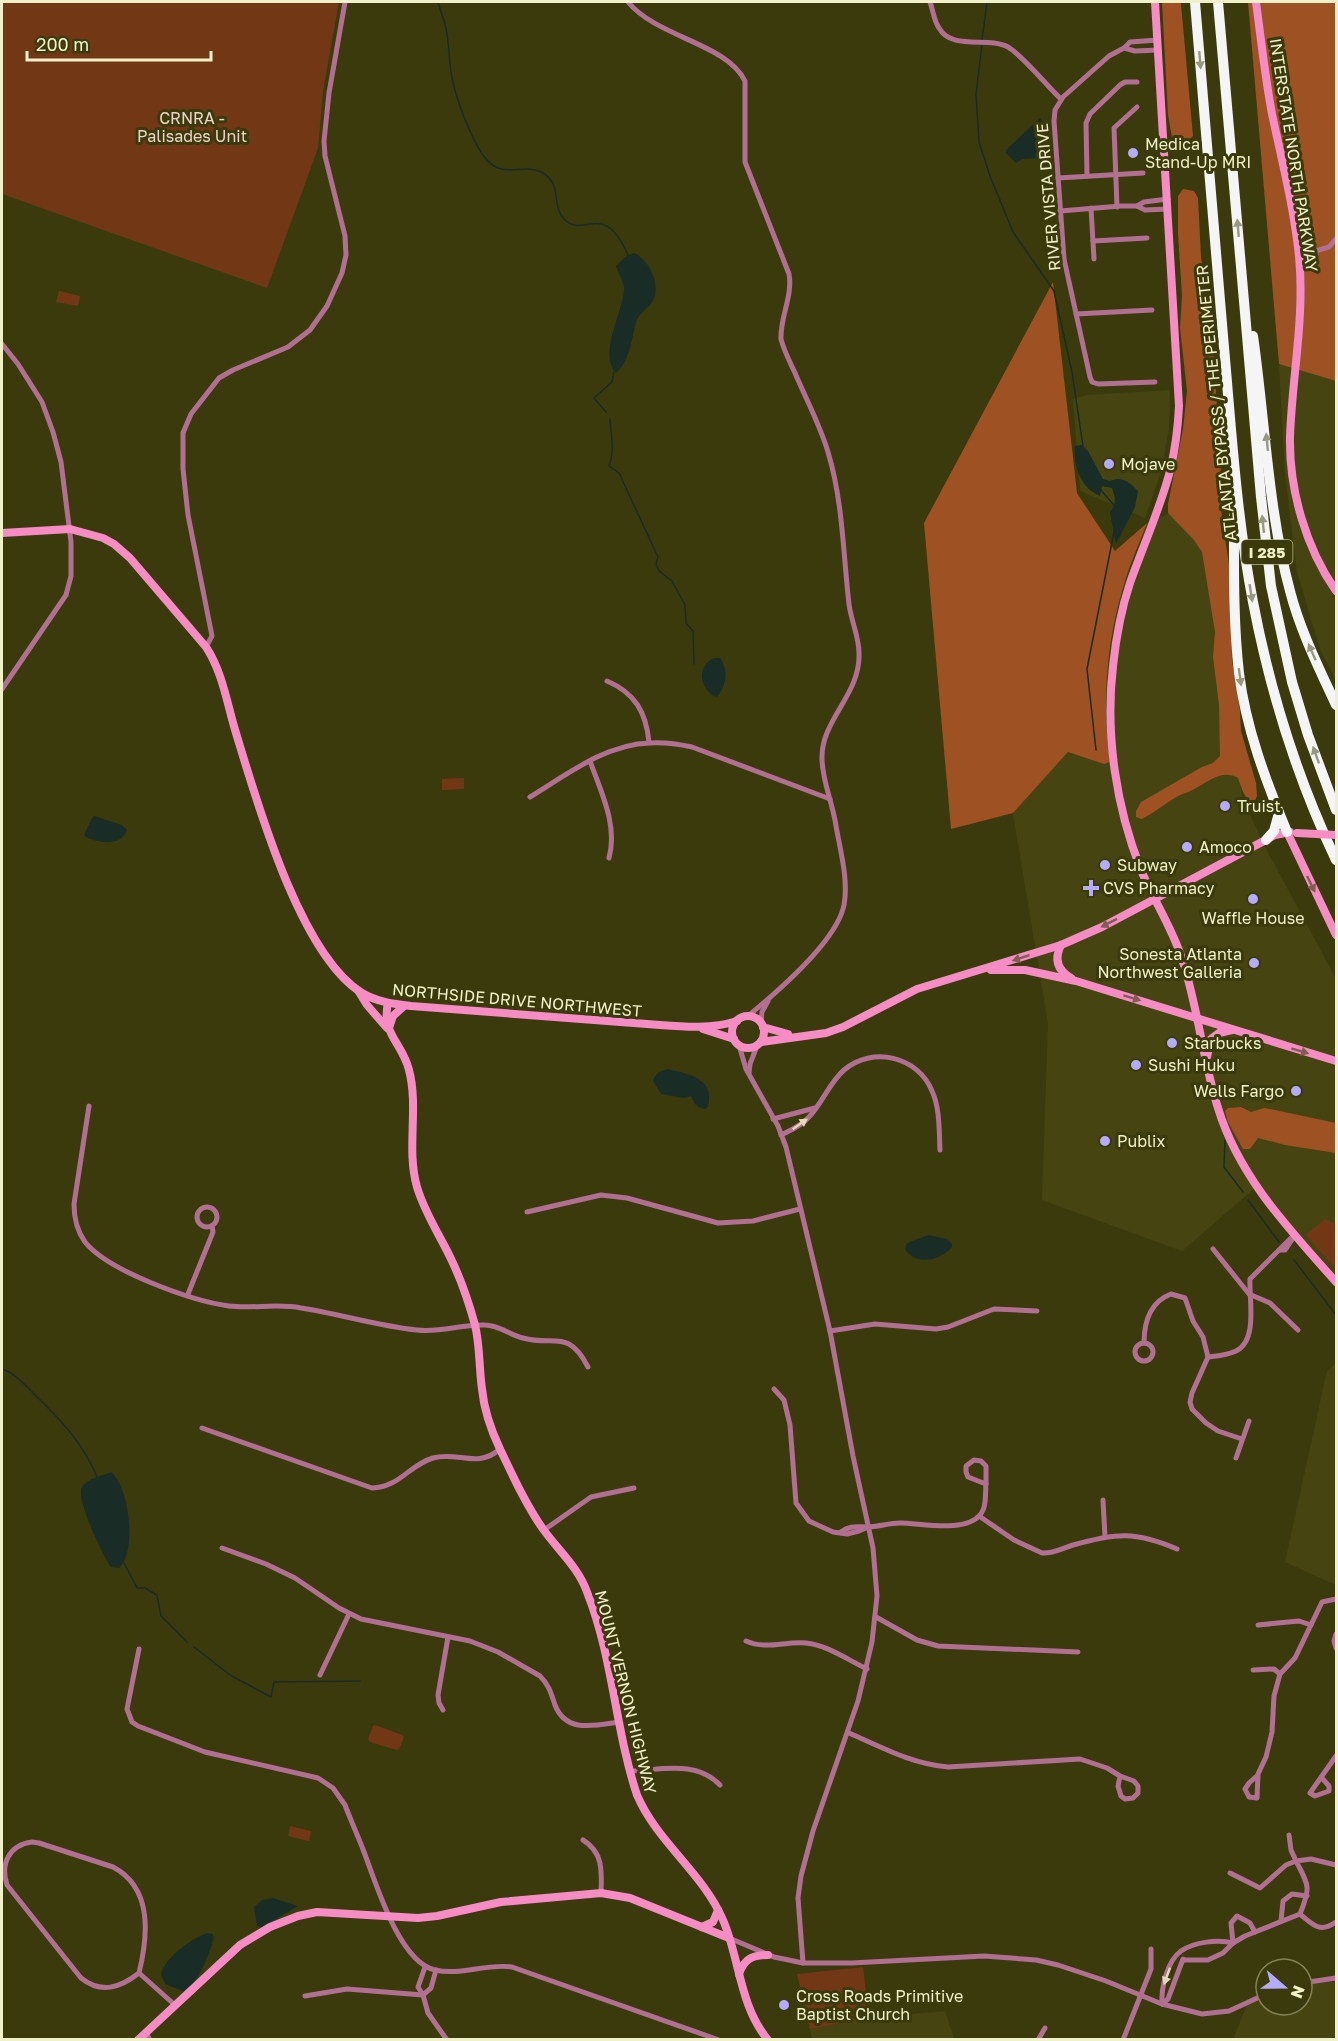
<svg xmlns="http://www.w3.org/2000/svg" width="1338" height="2041" font-family="'Golos Text',sans-serif">
<style>
.built{fill:#464512}
.green{fill:#723816}
.forest{fill:#9e5123}
.water{fill:#192c25}
.lines{fill:none;stroke-linecap:round;stroke-linejoin:round}
.stream{stroke:#192c25;stroke-width:1.5}
.street{stroke:#b17091;stroke-width:5}
.secondary{stroke:#f58dc4;stroke-width:8}
.highway{stroke:#f5f5f5;stroke-width:10}
.secondary-bridge{stroke:#f58dc4;stroke-width:8}
.oneway{fill:#989881}
.oneway2{fill:#855b56}
.oneway3{fill:#e3d7bd}
.poi-dot{fill:#b4acf9;stroke:#3b3a0d;stroke-width:2}
.labels{text-anchor:middle;dominant-baseline:central;stroke-width:6;stroke-linejoin:round;paint-order:stroke}
.shield{fill:#3b3a0d;stroke:#baba90;stroke-width:1.5}
.shield-label{font-size:15px;font-weight:bold;fill:#f0f1c8}
.park-label{font-size:16px;fill:#edd2c5;stroke:#3b3a0d}
.poi-label{font-size:16px;fill:#f0f1c8;stroke:#3b3a0d;text-anchor:start}
.street-label{font-size:16px;fill:#f0f1c8;stroke:#3b3a0d}
</style>
<rect width="100%" height="100%" fill="#3b3a0d"/>
<!-- built -->
<g class="built">
<path d="M1279,364L1336,381V680L1320,649L1297,572L1285,474Z"/>
<path d="M1170,390L1169,429L1161,472L1145,518L1080,491L1073,399L1087,395Z"/>
<path d="M1212,498L1242,797L1262,841L1336,979V1281L1256,1187L1182,1251L1042,1200L1048,1023L1013,813L1068,752L1104,764L1110,762L1106,723V675L1113,630L1123,587L1147,523L1167,515L1172,502Z"/>
<path d="M1336,1363V1585L1285,1562L1327,1371Z"/>
<path d="M1336,1982V2039L1233,2040L1249,1999L1266,1990V2005H1302V1983Z"/>
<path d="M945,2011L954,2039H812L810,2029L869,2018Z"/>
</g>
<!-- green -->
<g class="green">
<path d="M2,2H339L323,91L318,148L267,288L2,194Z"/>
<path d="M59,291L80,296L78,306L56,302Z"/>
<path d="M464,778V789L442,790V779Z"/>
<path d="M1325,1219L1336,1224V1269L1306,1235Z"/>
<path d="M375,1725L402,1735L404,1737L399,1749L397,1750L370,1742L368,1739L373,1726Z"/>
<path d="M290,1826L311,1831L309,1841L288,1836Z"/>
<path d="M863,1967L869,2018L810,2029L797,1974Z"/>
</g>
<!-- forest -->
<g class="forest">
<path d="M1162,2H1180L1181,4L1193,136L1179,148L1173,143L1168,115Z"/>
<path d="M1248,2H1336V381L1279,364Z"/>
<path d="M1183,189L1194,191L1198,198L1201,257L1212,329L1222,488L1221,510L1229,565L1232,660L1240,711L1241,731L1256,783L1257,796L1254,803L1250,804L1243,792L1238,778C1223,769 1209,781 1196,788C1190,792 1184,793 1178,796C1166,803 1155,812 1142,819L1136,817V811L1141,802L1202,767L1213,763L1220,756L1219,705L1213,657L1215,632L1202,552L1194,540L1168,513V504L1183,429L1187,391L1180,328L1182,296L1178,234V196Z"/>
<path d="M1053,282L1077,493L1115,551L1147,523C1139,544 1129,566 1123,588C1106,644 1102,704 1110,762L1104,764L1068,752L1013,813L951,829L924,523Z"/>
<path d="M1241,1107L1251,1112L1264,1108L1275,1110L1336,1123V1153L1285,1145L1258,1138L1250,1149H1243L1228,1122L1225,1111L1228,1108Z"/>
</g>
<!-- water -->
<g class="water">
<path d="M1040,118L1044,123L1046,158L1022,159L1016,163L1006,153V150Z"/>
<path d="M634,253C650,260 661,285 653,301C648,309 639,312 636,323C631,340 630,361 616,373C598,354 623,313 624,289C624,281 618,274 616,266L625,257Z"/>
<path d="M1082,445L1088,451L1103,479L1110,481C1123,476 1129,482 1138,491L1135,507L1116,544L1110,513L1114,506L1115,498L1112,488L1102,486L1100,496C1081,489 1073,465 1075,446Z"/>
<path d="M715,658H720C729,670 726,686 717,697C700,692 695,664 715,658Z"/>
<path d="M94,816L122,825L127,830C121,847 99,843 86,837L84,835L92,818Z"/>
<path d="M668,1069C688,1074 715,1078 708,1106L705,1109C696,1108 694,1103 691,1096L684,1098L661,1094L653,1081C655,1073 660,1071 668,1069Z"/>
<path d="M928,1235L947,1239L952,1244V1247C941,1260 916,1267 905,1249L907,1243Z"/>
<path d="M111,1472C130,1488 137,1552 119,1568L111,1567C103,1556 75,1498 82,1487C88,1478 102,1476 111,1472Z"/>
<path d="M273,1898L298,1906L263,1927L257,1926L254,1907L262,1900Z"/>
<path d="M207,1933L212,1934L214,1937C210,1952 198,1986 183,1991L165,1984L161,1974C166,1956 190,1940 207,1933Z"/>
</g>
<g class="lines">
<!-- stream -->
<g class="stream">
<path d="M438,2C440,10 444,19 446,28C449,44 449,62 452,78C456,99 471,138 483,155C502,182 520,162 541,172C564,184 550,204 564,219C584,240 603,198 628,255"/>
<path d="M982,40L987,2"/>
<path d="M982,44L976,94L979,142L990,176L1013,232L1054,291L1072,372L1083,446"/>
<path d="M606,412L594,398L612,382L614,372"/>
<path d="M610,419C611,435 615,451 609,466L619,473L658,557L656,564L659,571L672,581L685,605L686,623L693,631L694,664"/>
<path d="M1100,489L1113,504L1114,509"/>
<path d="M1096,750L1087,669L1114,532"/>
<path d="M1225,1140L1224,1167L1243,1192"/>
<path d="M1248,1200L1279,1242"/>
<path d="M1294,1260L1336,1315"/>
<path d="M2,1369C15,1373 25,1385 35,1395C61,1420 83,1443 97,1477"/>
<path d="M124,1563L137,1588H145L157,1595L161,1616L187,1642"/>
<path d="M194,1647L230,1675L271,1697L274,1682L360,1681"/>
</g>
<!-- street -->
<g class="street">
<path d="M628,2C658,38 726,43 745,81V162L789,274C793,296 780,317 781,339C784,351 790,362 795,373C806,399 820,425 828,452C843,502 843,553 849,604C851,621 859,636 859,653C861,694 821,720 822,758C822,779 831,799 835,820C839,846 849,878 844,905C837,941 776,993 748,1016"/>
<path d="M930,2C933,10 934,21 939,28C952,51 988,36 1008,47C1022,55 1048,87 1061,99"/>
<path d="M1124,48L1135,51L1159,50"/>
<path d="M1087,176L1086,123L1090,114L1120,85L1125,82H1137"/>
<path d="M1058,178L1143,173"/>
<path d="M1137,206L1144,202L1168,199"/>
<path d="M1117,207L1114,128L1137,107"/>
<path d="M1091,208L1094,259"/>
<path d="M1060,211L1121,206H1137L1145,210L1168,209"/>
<path d="M1093,241L1147,238"/>
<path d="M1299,256L1329,247L1336,239"/>
<path d="M1076,314L1152,310"/>
<path d="M2,344L18,364L42,402L53,432L61,462L71,542V576L66,595L2,689"/>
<path d="M1155,382L1098,384L1092,382L1090,377L1064,259L1054,121L1055,110L1063,97L1109,56L1124,48L1130,42L1158,40"/>
<path d="M206,647L212,636L188,515L183,469V433L191,414L219,378L233,370L288,347L310,330L327,306L342,273L346,255L345,236L325,156L324,141L329,93L345,2"/>
<path d="M607,681C635,693 646,712 649,742"/>
<path d="M590,761C601,792 618,825 609,858"/>
<path d="M530,797C566,775 606,744 650,743C664,742 678,744 692,747L830,799"/>
<path d="M761,1022L762,1012L768,1001"/>
<path d="M739,1045L746,1069L778,1126L786,1147L830,1331L853,1456L873,1548L877,1596L872,1642L858,1701L813,1831L801,1876L798,1898L803,1963"/>
<path d="M749,1073L750,1064L757,1046"/>
<path d="M89,1106L74,1204C74,1218 77,1231 85,1242C108,1271 192,1301 229,1306C253,1309 277,1303 301,1308C340,1314 378,1326 417,1330C440,1333 462,1324 485,1325C499,1325 510,1335 523,1338C554,1347 568,1328 588,1367"/>
<path d="M773,1119L815,1108"/>
<path d="M781,1135C791,1130 801,1126 808,1118C822,1104 829,1083 844,1070C872,1046 918,1056 932,1091C940,1108 939,1131 940,1150"/>
<circle cx="207" cy="1217" r="10"/>
<path d="M527,1212L601,1195L627,1198L718,1223L753,1221L800,1209"/>
<path d="M1213,1249L1249,1294L1270,1303L1298,1330"/>
<path d="M1279,1250H1285L1293,1238"/>
<path d="M188,1294L213,1232L212,1226"/>
<path d="M830,1331L875,1324L936,1329L948,1327L994,1309L1037,1311"/>
<path d="M1144,1343C1144,1322 1150,1302 1171,1294L1185,1298L1193,1321L1203,1337L1208,1357L1192,1393L1190,1402L1192,1409L1206,1423L1218,1431L1242,1439"/>
<circle cx="1144" cy="1352" r="9"/>
<path d="M1208,1357C1217,1356 1228,1355 1236,1351C1258,1341 1249,1300 1250,1279L1294,1235"/>
<path d="M774,1389L784,1400L790,1425L796,1503L809,1521L833,1532L847,1534L859,1531L868,1527"/>
<path d="M202,1428L372,1488C400,1487 409,1465 433,1458C458,1451 477,1469 500,1449"/>
<path d="M1236,1458L1249,1421"/>
<path d="M974,1460L981,1461L986,1466V1484L968,1477L966,1472V1466Z"/>
<path d="M1103,1500L1105,1537"/>
<path d="M979,1516L1014,1540L1042,1553C1052,1554 1063,1548 1073,1545C1116,1533 1135,1531 1177,1549"/>
<path d="M544,1530L591,1497L634,1488"/>
<path d="M841,1532C850,1525 857,1527 867,1527C878,1527 889,1523 900,1523C921,1523 965,1533 980,1515C987,1507 985,1493 986,1484"/>
<path d="M222,1548L266,1564L295,1578L339,1608L361,1619L470,1641L498,1652L540,1676C549,1685 551,1693 555,1705C566,1734 596,1725 620,1722"/>
<path d="M876,1617L917,1640L938,1646L1078,1652"/>
<path d="M1258,1625L1299,1621L1311,1625"/>
<path d="M1336,1634L1334,1641L1336,1648"/>
<path d="M746,1641C766,1650 785,1641 806,1643C827,1645 848,1660 867,1669"/>
<path d="M139,1649L127,1709L132,1722L138,1726L205,1752L318,1778L333,1788L345,1805C351,1821 358,1836 364,1852C376,1883 399,1962 435,1970C460,1976 487,1963 512,1967L719,2040"/>
<path d="M1253,1670L1274,1669L1280,1674"/>
<path d="M320,1675L349,1614"/>
<path d="M443,1710L439,1703L438,1695L448,1637"/>
<path d="M849,1733C881,1747 912,1764 948,1767L1080,1759L1107,1768L1120,1776L1134,1781L1138,1786V1793L1133,1798L1125,1799L1121,1796L1118,1786L1120,1776"/>
<path d="M630,1771C662,1770 696,1760 720,1785"/>
<path d="M1258,1775L1249,1783L1245,1789L1249,1797L1257,1798L1258,1774L1266,1757L1272,1732L1274,1696L1280,1674L1295,1658L1322,1602L1336,1599"/>
<path d="M1321,1777L1329,1786V1791L1315,1796L1310,1793L1336,1756"/>
<path d="M583,1840C603,1852 602,1871 601,1893"/>
<path d="M32,1842L39,1843L113,1867C153,1888 148,1936 139,1973C120,1988 101,1994 81,1978L7,1885C0,1864 9,1845 32,1842Z"/>
<path d="M1230,1873L1260,1888L1286,1865L1296,1861L1291,1850L1289,1835"/>
<path d="M1300,1914C1314,1926 1320,1933 1336,1922"/>
<path d="M1281,1921L1283,1901L1292,1894L1307,1896"/>
<path d="M729,1938L774,1957L803,1963H852L984,1956L1036,1960L1058,1965L1106,1981L1162,2004L1202,2014L1229,2011L1266,1994"/>
<path d="M1233,1943L1231,1923L1237,1916L1250,1923L1255,1932"/>
<path d="M1184,1960H1208L1223,1953L1233,1943L1245,1936L1300,1914C1311,1887 1309,1886 1296,1861L1311,1859L1336,1865"/>
<path d="M425,1967L418,1987L423,1995L428,2013L447,2040"/>
<path d="M139,1973L176,2006"/>
<path d="M1302,1983L1336,1978"/>
<path d="M423,1995L431,1988L436,1970"/>
<path d="M305,1996L347,1989L423,1995"/>
<path d="M1162,2004C1161,1988 1167,1961 1181,1951C1194,1942 1218,1939 1233,1943"/>
<path d="M1162,2004L1168,1999L1183,1959"/>
<path d="M146,2033L150,2040"/>
<path d="M1038,2040L1045,2028"/>
<path d="M1123,2040L1151,1969V1949"/>
</g>
<!-- secondary -->
<g class="secondary">
<path d="M1155,2L1179,406C1178,428 1175,450 1170,471C1160,509 1143,546 1130,583C1121,610 1116,638 1113,666C1105,734 1116,807 1141,870C1153,899 1171,926 1181,956C1198,1005 1202,1058 1218,1108C1239,1177 1289,1229 1336,1282"/>
<path d="M1256,2C1261,39 1265,77 1272,114C1282,161 1294,208 1299,256C1305,317 1292,377 1290,437C1289,490 1306,548 1336,591"/>
<path d="M2,533L70,529L103,538L114,544L130,558L206,647C223,673 227,704 236,733C257,802 300,955 362,993C377,1002 394,1004 411,1006L660,1025C686,1027 712,1029 737,1021"/>
<path d="M1287,832L1336,935"/>
<path d="M1061,945C1054,959 1057,970 1071,978"/>
<path d="M991,970H1025L1076,981L1336,1061"/>
<path d="M359,992L367,1005L387,1028"/>
<path d="M388,1003C381,1034 402,1042 409,1070C419,1108 406,1149 417,1187C425,1214 441,1237 452,1261C462,1282 469,1303 475,1325C480,1345 479,1368 482,1389C484,1410 491,1430 500,1449C513,1476 526,1505 543,1529C558,1550 578,1567 587,1592C613,1657 615,1729 637,1795C657,1842 703,1873 723,1920C740,1959 739,2005 768,2040"/>
<circle cx="748" cy="1032" r="16"/>
<path d="M763,1027L788,1034"/>
<path d="M389,1028L393,1016L404,1006"/>
<path d="M703,1029L734,1039"/>
<path d="M761,1042L826,1033L843,1027L917,989L1061,945L1102,927L1275,835L1290,832"/>
<path d="M1207,1057L1211,1039L1219,1033L1232,1030"/>
<path d="M702,1927L713,1922L718,1910"/>
<path d="M739,1974C744,1959 752,1955 768,1955"/>
<path d="M138,2040L240,1945L270,1927L298,1916L317,1912L418,1918L437,1916L501,1902L601,1893L630,1898L729,1938"/>
</g>
<!-- highway -->
<g class="highway">
<path d="M1195,2C1204,113 1214,224 1223,336C1231,424 1236,514 1253,602C1270,691 1297,778 1336,860"/>
<path d="M1218,2L1261,497L1271,586L1292,682L1308,735L1336,810"/>
<path d="M1253,336C1265,420 1268,510 1290,591C1300,630 1319,668 1336,705"/>
<path d="M1234,512C1234,565 1233,620 1239,673C1246,729 1266,781 1287,832"/>
<path d="M1266,840L1274,831L1279,813"/>
</g>
<!-- secondary-bridge -->
<path class="secondary-bridge" d="M1297,833L1336,835"/>
</g>
<!-- one-way arrows -->
<defs><path id="oneway-solid" d="M-6-.8H1V-3.2L6.5 0L1 3.2V.8H-6Z" transform="scale(1.5)"/></defs>
<g class="oneway">
<use href="#oneway-solid" transform="translate(1200 60) rotate(85)"/>
<use href="#oneway-solid" transform="translate(1238 228) rotate(-95)"/>
<use href="#oneway-solid" transform="translate(1267 442) rotate(-96)"/>
<use href="#oneway-solid" transform="translate(1263 524) rotate(-96)"/>
<use href="#oneway-solid" transform="translate(1251 593) rotate(81)"/>
<use href="#oneway-solid" transform="translate(1312 652) rotate(-114)"/>
<use href="#oneway-solid" transform="translate(1240 677) rotate(82)"/>
<use href="#oneway-solid" transform="translate(1316 755) rotate(-110)"/>
</g>
<g class="oneway2">
<use href="#oneway-solid" transform="translate(1311 884) rotate(64)"/>
<use href="#oneway-solid" transform="translate(1109 923) rotate(153)"/>
<use href="#oneway-solid" transform="translate(1021 958) rotate(162)"/>
<use href="#oneway-solid" transform="translate(1132 998) rotate(17)"/>
<use href="#oneway-solid" transform="translate(1300 1051) rotate(17)"/>
</g>
<g class="oneway3">
<use href="#oneway-solid" transform="translate(800 1124) rotate(-35)"/>
<use href="#oneway-solid" transform="translate(1167 1976) rotate(110)"/>
</g>
<!-- markers -->
<g class="poi-dot">
<circle cx="1133" cy="153" r="6"/>
<circle cx="1109" cy="464" r="6"/>
<circle cx="1225" cy="806" r="6"/>
<circle cx="1187" cy="847" r="6"/>
<circle cx="1105" cy="865" r="6"/>
<path d="M1088 879h6v6h6v6h-6v6h-6v-6h-6v-6h6z"/>
<circle cx="1253" cy="899" r="6"/>
<circle cx="1254" cy="963" r="6"/>
<circle cx="1172" cy="1043" r="6"/>
<circle cx="1136" cy="1065" r="6"/>
<circle cx="1296" cy="1091" r="6"/>
<circle cx="1105" cy="1141" r="6"/>
<circle cx="784" cy="2005" r="6"/>
</g>
<g class="labels">
<!-- shield labels -->
<rect class="shield" x="1241.5" y="540" width="51" height="24" rx="4.5"/>
<g class="shield-label">
<text x="1267" y="552">I 285</text>
</g>
<!-- park labels -->
<g class="park-label">
<text x="192" y="118">CRNRA -<tspan x="192" dy="18">Palisades Unit</tspan></text>
</g>
<!-- poi labels -->
<g class="poi-label">
<text x="1145" y="144">Medica<tspan x="1145" dy="18">Stand-Up MRI</tspan></text>
<text x="1121" y="464">Mojave</text>
<text x="1237" y="806">Truist</text>
<text x="1199" y="847">Amoco</text>
<text x="1117" y="865">Subway</text>
<text x="1103" y="888">CVS Pharmacy</text>
<text x="1253" y="918" text-anchor="middle">Waffle House</text>
<text x="1242" y="954" text-anchor="end">Sonesta Atlanta<tspan x="1242" dy="18">Northwest Galleria</tspan></text>
<text x="1184" y="1043">Starbucks</text>
<text x="1148" y="1065">Sushi Huku</text>
<text x="1284" y="1091" text-anchor="end">Wells Fargo</text>
<text x="1117" y="1141">Publix</text>
<text x="796" y="1996">Cross Roads Primitive<tspan x="796" dy="18">Baptist Church</tspan></text>
</g>
<!-- street labels -->
<g class="street-label">
<text transform="translate(1294 155) rotate(81)">INTERSTATE NORTH PARKWAY</text>
<text transform="translate(1048 197) rotate(-95)">RIVER VISTA DRIVE</text>
<text transform="translate(1216 403) rotate(-96)">ATLANTA BYPASS / THE PERIMETER</text>
<text transform="translate(517 1000) rotate(5)">NORTHSIDE DRIVE NORTHWEST</text>
<text transform="translate(626 1692) rotate(76)">MOUNT VERNON HIGHWAY</text>
</g>
</g>
<!-- border -->
<rect width="1338" height="2041" fill="none" stroke="#f0f1c8" stroke-width="6"/>
<!-- north arrow -->
<g transform="translate(1284 1987) rotate(110)"><circle r="28" fill="#3b3a0d" stroke="#838358" stroke-width="1.5"/>
<path d="M0-4.5L10 22L0 15L-10 22Z" fill="#b4acf9"/>
<text y="-9" font-size="16" font-weight="bold" text-anchor="middle" fill="#f0f1c8">N</text>
</g>
<!-- scale -->
<path d="M27 51v9h184v-9" fill="none" stroke="#f0f1c8" stroke-width="3"/>
<text x="36" y="51" font-size="18" fill="#f0f1c8" stroke="#3b3a0d" stroke-width="4.5" paint-order="stroke">200 m</text>
</svg>
